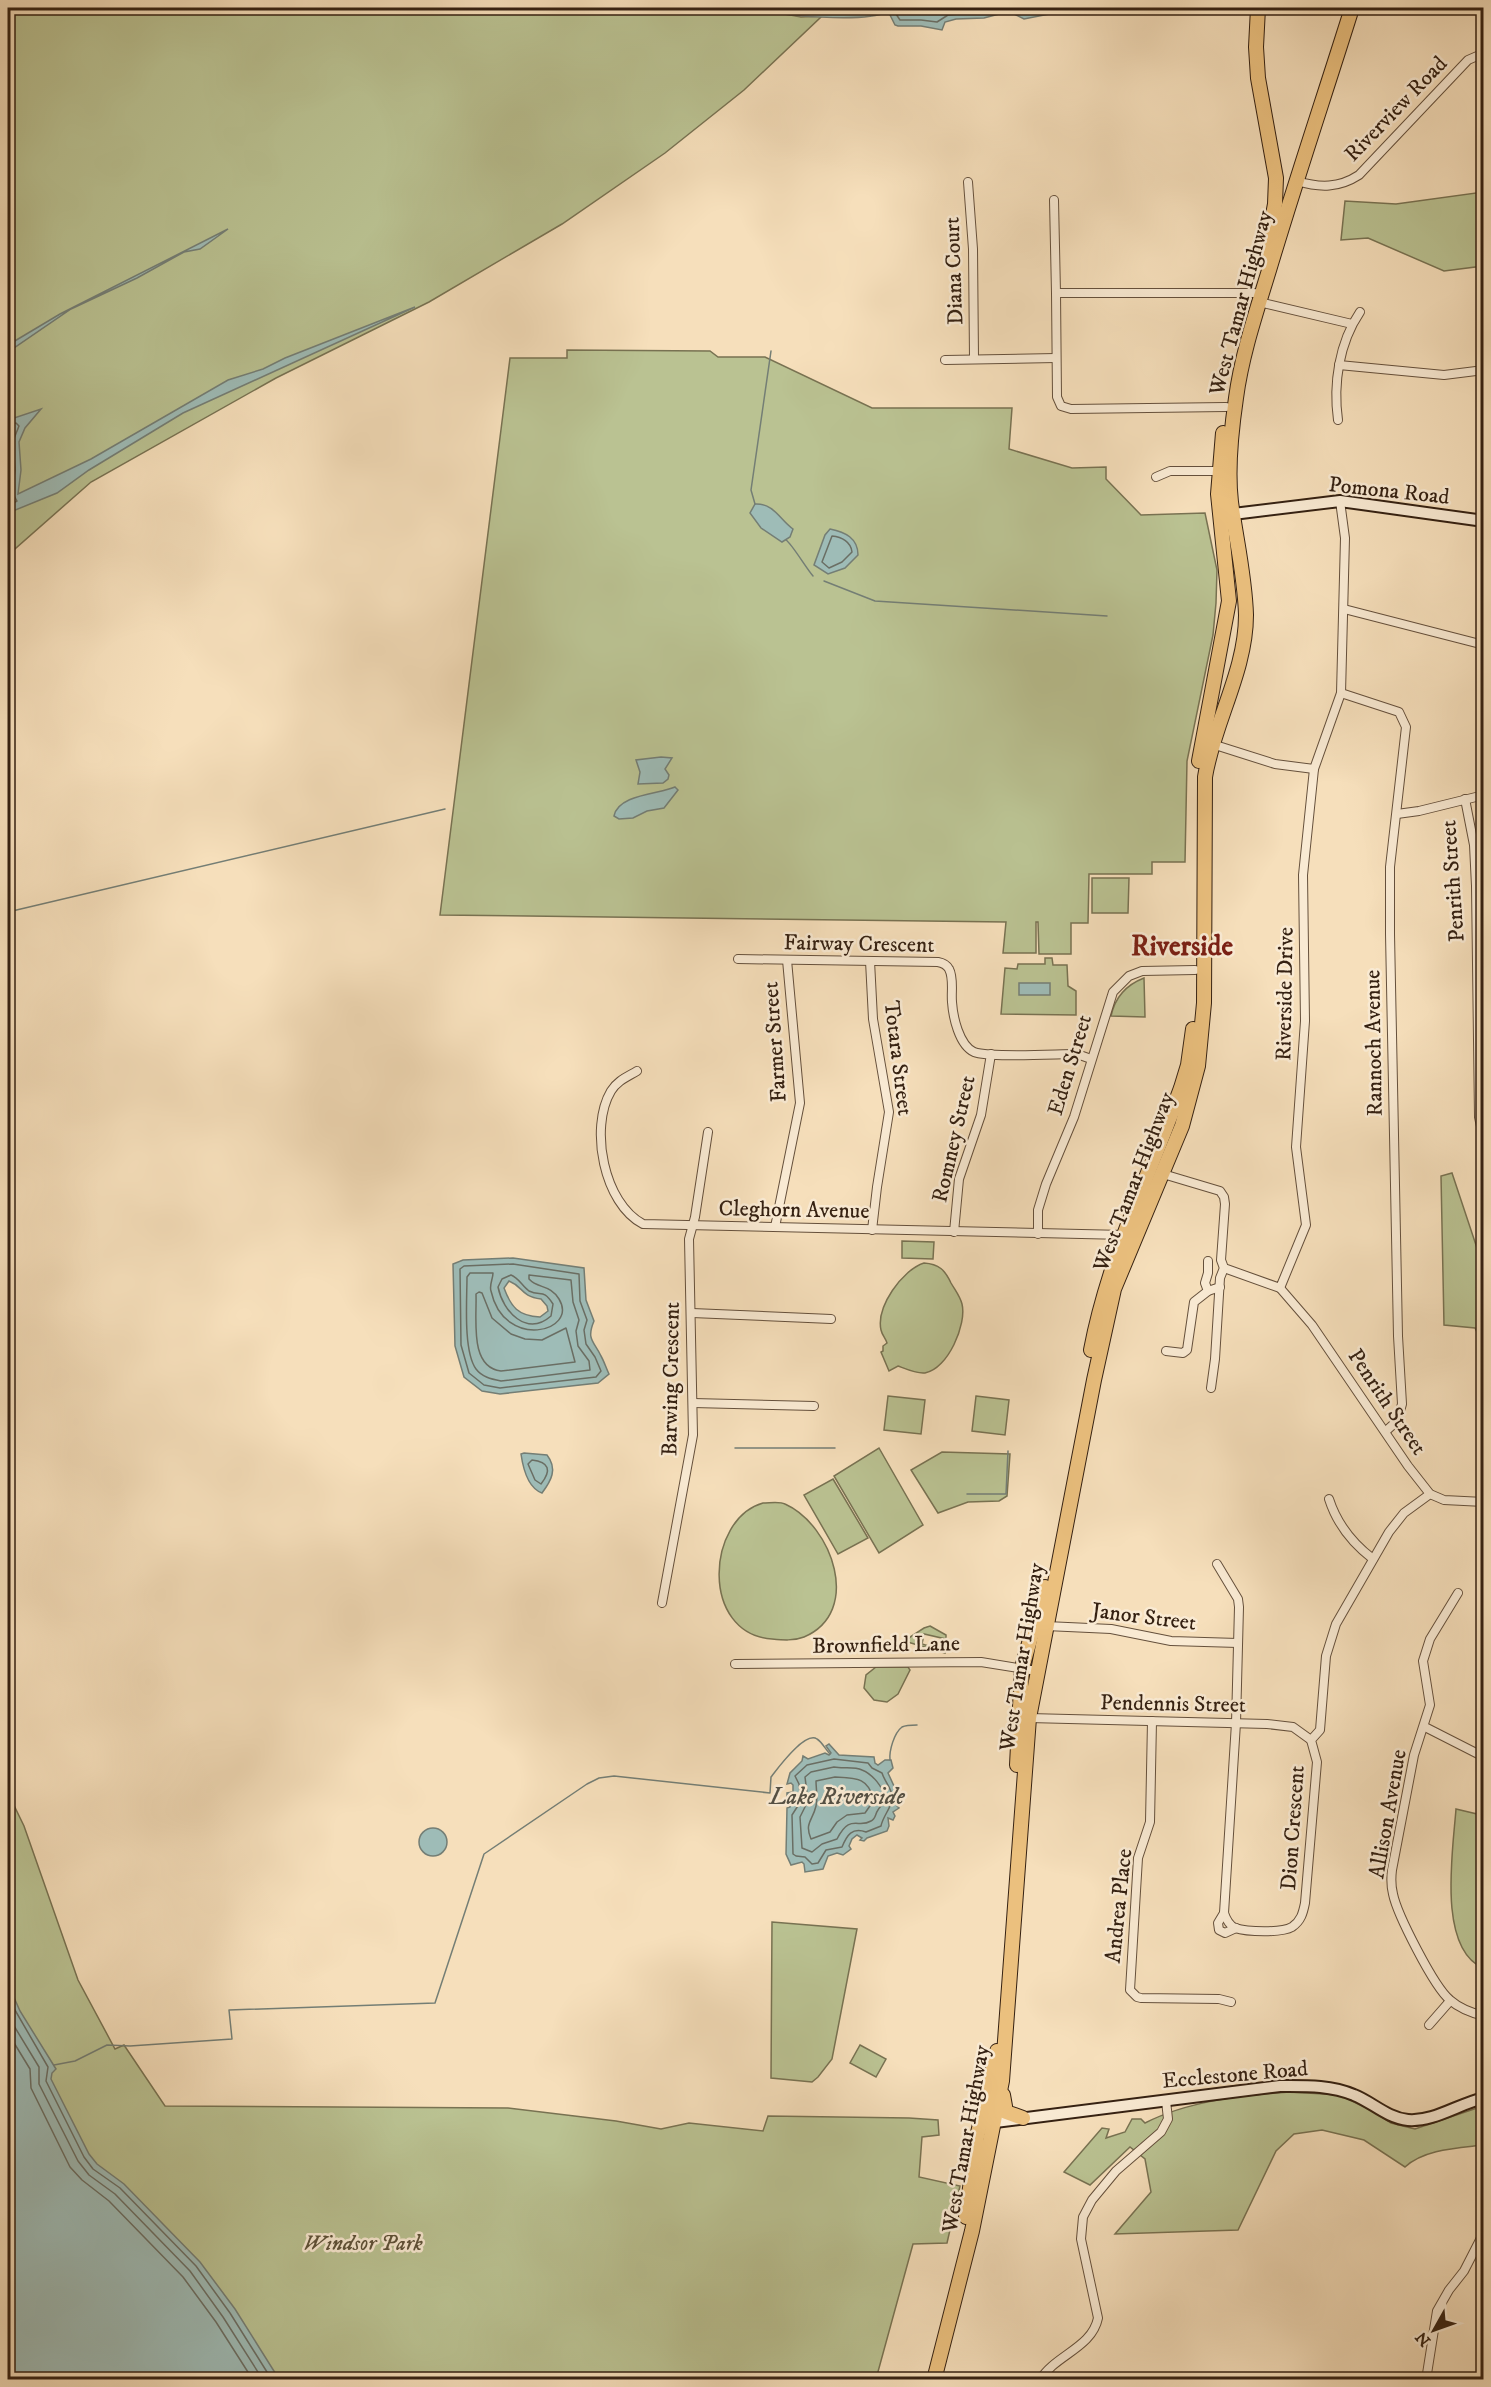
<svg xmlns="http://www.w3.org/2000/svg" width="1491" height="2387" font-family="'IM FELL DW Pica',serif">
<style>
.green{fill:#bac292;stroke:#787252;stroke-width:1.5}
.water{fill:#9ebcb7;stroke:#747e75;stroke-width:1.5;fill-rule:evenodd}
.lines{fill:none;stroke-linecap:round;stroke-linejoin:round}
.shore{stroke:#6a6e64;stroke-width:1.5}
.stream{stroke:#747e75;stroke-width:1.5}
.street-casing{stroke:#65503c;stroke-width:10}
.secondary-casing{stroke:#352112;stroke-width:14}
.highway-casing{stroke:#352112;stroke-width:16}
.street{stroke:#f9ead3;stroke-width:8}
.secondary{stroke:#f9ead3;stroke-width:10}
.highway{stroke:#ebc07e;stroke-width:14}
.labels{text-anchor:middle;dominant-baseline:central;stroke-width:5;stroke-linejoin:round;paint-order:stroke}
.street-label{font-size:22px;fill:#352112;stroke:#f9ead3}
.park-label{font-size:22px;font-style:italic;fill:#5d5138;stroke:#f9ead3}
.water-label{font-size:24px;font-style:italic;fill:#545044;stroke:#f9ead3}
.district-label{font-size:28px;font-weight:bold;fill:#7a1f14;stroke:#f9ead3}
</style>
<rect width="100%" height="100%" fill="#f6dfbb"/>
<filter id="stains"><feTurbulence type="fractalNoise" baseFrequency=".00333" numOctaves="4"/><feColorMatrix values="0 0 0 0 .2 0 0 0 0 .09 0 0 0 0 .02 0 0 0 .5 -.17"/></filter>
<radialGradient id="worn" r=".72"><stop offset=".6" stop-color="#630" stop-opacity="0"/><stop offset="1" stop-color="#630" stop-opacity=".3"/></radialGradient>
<!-- green -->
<g class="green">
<path d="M8,8H753L801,17L822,16L744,90L665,153L562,224L429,302L276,378L91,482L8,555Z"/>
<path d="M1483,192V266L1444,271L1368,238L1341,240L1345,201L1396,204Z"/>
<path d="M567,350L710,351L718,357H765L872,408H1012L1009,449L1072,468L1106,467V479L1141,515L1205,513L1217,570L1216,603L1213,635L1187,761L1185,862H1152V874H1089L1088,923H1071V954H1039L1038,922H1036V953H1003L1006,922L440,915L510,358H567Z"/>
<path d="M1092,878H1129L1128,913H1092Z"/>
<path d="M1045,958H1052L1053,965H1067L1068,986L1076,991V1015L1001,1014L1005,968L1017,969L1018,964H1045Z"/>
<path d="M1144,978L1145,1017L1111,1016C1115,997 1126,985 1144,978Z"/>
<path d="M1452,1173L1483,1266V1345L1475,1328L1444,1325L1441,1176Z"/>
<path d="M902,1241L934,1242L933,1259L902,1258Z"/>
<path d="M924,1263C939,1264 945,1270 951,1283C955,1290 960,1296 962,1304C967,1324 948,1369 925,1373C917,1374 906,1369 898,1366L889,1371L881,1352L883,1351V1346L887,1343C886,1339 882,1335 881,1330C876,1307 902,1270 924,1263Z"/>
<path d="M888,1396L925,1400L921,1434L884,1430Z"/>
<path d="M976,1396L1009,1400L1005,1435L972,1431Z"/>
<path d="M879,1448L923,1525L879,1553L834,1476Z"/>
<path d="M942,1452L1010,1454L1007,1496L999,1501L968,1502L938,1513L911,1470Z"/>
<path d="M833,1479L868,1538L838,1554L804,1495Z"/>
<path d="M763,1503C770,1503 779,1501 785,1504C832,1525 863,1612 804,1637C794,1641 783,1640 772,1639C700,1634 706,1519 763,1503Z"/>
<path d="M930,1626L946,1635V1639L924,1634L922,1644L942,1650L943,1646H946L945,1653L904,1641L924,1628Z"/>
<path d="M876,1667H908L910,1670L898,1694L887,1702L874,1700L864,1688L866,1675Z"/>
<path d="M8,1793L24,1826L78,1980L115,2049L124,2045L165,2106L508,2108L616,2121L661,2129L689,2123L763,2131L768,2116L909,2118L938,2120L939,2135L922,2137L919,2177L960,2186L947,2243L913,2244L876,2379H8Z"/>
<path d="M1456,1809L1477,1814L1483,1819V1881L1477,1885L1478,1907L1483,1918V1968C1437,1948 1453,1850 1456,1809Z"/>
<path d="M772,1922L857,1929L832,2059L818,2077L812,2082L771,2078Z"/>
<path d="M860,2045L886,2059L876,2077L850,2063Z"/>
<path d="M1290,2092L1340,2095L1374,2112L1391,2123L1415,2129L1483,2106V2145C1458,2148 1424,2149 1405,2167L1364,2140L1322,2130L1294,2134L1276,2151L1238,2230L1115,2234L1151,2192L1145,2159L1130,2147L1090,2185L1064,2172L1102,2128L1109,2129L1106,2138L1125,2132L1132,2119H1141L1145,2123C1188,2101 1243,2095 1290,2092Z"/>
</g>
<!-- water -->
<g class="water">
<path d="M753,8H1080L1024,19L1014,14L1003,13L984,18L956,19L945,22L942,30L921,26H898L895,25L889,13L887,12C864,23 778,16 753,8Z"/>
<path d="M228,229L200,249L184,252L137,278L71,309L8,352V345L60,314Z"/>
<path d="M415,307L183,413L89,470L57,493L8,513V420L41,409L25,428L19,442L21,470L18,494L91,459L228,380L263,369L285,358Z"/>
<path d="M755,504C774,503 780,520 793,529L790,537L782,542L761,528L750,513Z"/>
<path d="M830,529C845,532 858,538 858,555L845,568L828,574L814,565L825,535Z"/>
<path d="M661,757L672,758L665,769L669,775L668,779L663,783L638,784L640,772L636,760Z"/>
<path d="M675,787L678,790L664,808L647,811L633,818L619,819L614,816C618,794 660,794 675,787Z"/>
<rect x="1019" y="983" width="31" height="12"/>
<path d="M513,1258L584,1268L586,1300L594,1321C586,1340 594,1341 601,1356C604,1361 606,1368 609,1374L598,1383L500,1394L482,1391L464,1377L455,1346L453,1264L463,1260ZM509,1281C524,1287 520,1296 541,1299L547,1306L548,1311L540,1317C518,1316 511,1307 504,1288Z"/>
<path d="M524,1453L547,1455C558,1469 551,1481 542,1493C528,1488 523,1468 521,1454Z"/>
<path d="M829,1744L839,1755L874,1757L875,1763L878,1765L885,1760H891L893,1768L888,1773L894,1786L898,1787L899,1797L897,1806L899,1808L893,1812L895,1816L893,1820L888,1818L889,1826L887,1831L867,1838L864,1841L860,1840L862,1838L857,1835L852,1839L849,1846L851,1849L843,1855L837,1853L828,1856L823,1869L805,1872L804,1864L802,1862L791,1865L786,1854L787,1808L790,1807V1804H793L795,1800L792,1796H787V1793L793,1792V1785L791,1783L787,1784L790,1773L802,1761L803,1756L808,1759L825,1753L829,1755L831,1753L826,1746Z"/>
<circle cx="433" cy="1842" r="14"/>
<path d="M8,1984L20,2011L56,2069L52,2073L51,2079L89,2154L97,2164L124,2184L200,2262L235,2309L279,2379H8Z"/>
</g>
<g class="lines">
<!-- shore -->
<g class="shore">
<path d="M782,8C808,12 858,15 882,8"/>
<path d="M892,8L900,20H921L937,22L948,15L982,12L1001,8"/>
<path d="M8,425L16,423L19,426L13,441L15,470L12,492L17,501L8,506"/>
<path d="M832,536C842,537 851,542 852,552L842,562L829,568L822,562Z"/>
<path d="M513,1264L579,1274L580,1301L587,1320L584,1330L586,1344L595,1357L601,1371L596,1377L500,1388L484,1385L469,1373L461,1345L460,1269L464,1266Z"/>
<path d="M470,1273H493C493,1279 489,1285 491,1291C504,1351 579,1332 559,1299C550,1284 538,1289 529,1279V1275L571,1280L573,1302L579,1320L576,1331L578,1346L589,1361L590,1370L501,1381C491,1379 482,1377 476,1369C463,1351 467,1299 467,1277Z"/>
<path d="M511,1275C519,1278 522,1286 529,1291C541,1297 543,1288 553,1304L551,1316C527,1337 503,1312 498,1287L502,1279Z"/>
<path d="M479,1292L482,1293L492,1318L511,1334L525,1339L542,1340L566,1328L575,1362L501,1371C469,1367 477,1319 476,1294Z"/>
<path d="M532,1460C549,1462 552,1470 541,1484L535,1480L528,1464Z"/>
<path d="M834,1759L868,1763L872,1768L882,1773C884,1780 891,1788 892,1795C894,1805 883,1815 881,1826L866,1832C852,1827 847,1835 842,1847L826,1850L818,1863L812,1864L805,1857L796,1856L793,1854L792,1815L801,1801L799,1784L795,1776L807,1765Z"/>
<path d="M834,1767C843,1769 854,1766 862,1770C872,1774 884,1787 884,1798C885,1803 880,1806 878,1810C875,1814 876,1819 871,1821C858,1829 850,1813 837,1839L822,1844L812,1852L802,1848L800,1817L808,1801L805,1777L811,1772Z"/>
<path d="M835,1777C856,1778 868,1777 874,1800L865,1813L847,1815L837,1822L830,1832L811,1839C804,1823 813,1820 816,1806C818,1798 816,1789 816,1781Z"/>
<path d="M8,1998L48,2067L46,2081L84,2157L93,2169L120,2188L196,2266L230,2313L272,2380"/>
<path d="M8,2016L39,2067V2084L78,2161L89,2175L115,2194L190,2271L223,2317L263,2380"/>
<path d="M8,2033L30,2069L31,2088L70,2167L82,2180L109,2201L183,2277L216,2322L253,2380"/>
</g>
<!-- stream -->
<g class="stream">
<path d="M755,504L751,490L771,351"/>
<path d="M786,540C792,544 806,568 813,576"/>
<path d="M824,581L875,601L1107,616"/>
<path d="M8,912L445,809"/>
<path d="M735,1448H835"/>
<path d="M967,1494H1006L1008,1451"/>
<path d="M890,1760C889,1751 894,1733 902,1727C906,1725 912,1725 917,1725"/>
<path d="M54,2065L75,2061L107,2045L130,2046L232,2039L229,2010L435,2003L484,1854L587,1784L599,1778L614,1776L770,1793L771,1777C778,1768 805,1731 817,1739C822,1742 826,1750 830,1754"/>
</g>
<!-- street casing -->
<g class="street-casing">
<g id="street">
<path d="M1484,22V31"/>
<path d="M1297,181C1320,188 1339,188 1359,175L1468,60L1484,53"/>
<path d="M968,182L973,249L974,358"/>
<path d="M1054,200L1056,293"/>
<path d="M1259,302L1352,324"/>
<path d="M945,360L1056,358"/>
<path d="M1339,365L1444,375L1484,370"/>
<path d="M1226,407L1071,409L1061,406L1057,397L1056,293H1254"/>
<path d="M1338,420C1333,384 1339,343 1360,312"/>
<path d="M1156,477L1170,471H1219"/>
<path d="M1344,609L1484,645"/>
<path d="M1341,693L1399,712L1406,727L1390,867V934L1398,1336L1402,1404L1397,1421L1386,1431"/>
<path d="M1212,744L1275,764L1314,769"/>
<path d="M1465,799L1474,845L1476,886L1479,1117L1484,1141"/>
<path d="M1397,814L1419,811L1484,795"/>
<path d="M738,959L938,962C943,963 947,965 949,969C954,978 951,992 952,1002C953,1017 959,1045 974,1052C990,1058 1056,1054 1077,1054L1091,1059"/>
<path d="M870,961L873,1019L889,1112L877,1187L872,1230"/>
<path d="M637,1071C627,1077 617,1081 611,1091C589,1128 604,1204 643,1224L1125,1235"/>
<path d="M1163,1174L1220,1191L1224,1197L1225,1204L1221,1260L1224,1268L1280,1288L1306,1225L1296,1147L1305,1021L1303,875L1314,769L1341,693L1345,538L1340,501"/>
<path d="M775,1227L800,1103L787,960"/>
<path d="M954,1232L959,1179L981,1115L991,1054"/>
<path d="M1038,1234V1210L1046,1184L1074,1117L1113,992L1129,976L1142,971L1195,970"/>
<path d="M1208,1261V1273L1205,1283L1208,1291"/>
<path d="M1280,1288L1312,1325L1408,1466L1430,1494L1444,1500L1484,1502"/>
<path d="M692,1313L831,1319"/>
<path d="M1166,1351L1183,1353L1187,1350L1194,1302L1208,1291L1220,1287"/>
<path d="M1211,1388L1215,1359L1220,1278L1224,1268"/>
<path d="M693,1403L814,1406"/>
<path d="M1329,1499C1337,1524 1352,1543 1373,1559"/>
<path d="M1483,1502L1484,1476"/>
<path d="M1217,1564L1238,1599L1239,1607L1236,1723L1224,1913C1226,1919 1229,1925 1235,1928C1247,1932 1282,1933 1292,1927C1301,1921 1303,1913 1305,1903L1317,1762L1311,1740L1320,1730L1326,1656L1336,1624L1389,1532L1404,1513L1430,1494"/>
<path d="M1458,1593L1430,1639L1423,1661L1430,1705L1414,1755L1392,1870C1391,1878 1391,1886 1393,1894C1397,1914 1434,1987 1450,2000C1459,2008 1472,2013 1484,2016"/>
<path d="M662,1603L693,1435L689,1239L695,1217L708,1132"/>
<path d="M1046,1626L1111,1629L1171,1641L1238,1643"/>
<path d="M735,1664L981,1662L1037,1671"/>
<path d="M1029,1718L1267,1724L1293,1727L1311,1740"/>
<path d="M1152,1721L1150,1822L1138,1858L1130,1990L1137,1997L1141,1998L1219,1999L1231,2002"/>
<path d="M1425,1727L1484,1757"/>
<path d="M1224,1913L1218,1923L1219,1930L1225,1933L1236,1928"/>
<path d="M1429,2025L1450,2001"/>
<path d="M1040,2380C1055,2355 1092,2348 1098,2318L1081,2239L1083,2217L1092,2200L1116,2171L1161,2132L1168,2119L1166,2101"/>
<path d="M1426,2380L1437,2311L1449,2290L1464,2271L1484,2232"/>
</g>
</g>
<!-- secondary casing -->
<g class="secondary-casing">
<g id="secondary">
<path d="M1225,515L1340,501L1484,521"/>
<path d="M987,2123L1280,2086C1305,2086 1330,2085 1354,2095C1372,2102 1387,2118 1408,2120C1434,2122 1458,2104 1484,2098"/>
</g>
</g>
<!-- highway casing -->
<g class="highway-casing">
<g id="highway">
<path d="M1258,8L1256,47L1258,78L1276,178L1275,204L1266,252"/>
<path d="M1199,761L1229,601L1218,494L1223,433"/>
<path d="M1091,1350C1108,1260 1149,1175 1181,1088L1188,1065L1193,1029"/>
<path d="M1017,1765L1022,1668L1045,1587"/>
<path d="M1003,2095L1006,2112L1023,2118"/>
<path d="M966,2217L977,2137L997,2051"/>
<path d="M934,2380L972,2231L1002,2081L1029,1718L1094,1380L1114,1289L1182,1126L1198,1066L1204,1003L1205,777C1214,722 1246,671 1246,615C1245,577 1236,539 1231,502C1227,468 1231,432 1236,398C1242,353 1257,310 1270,267C1296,180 1325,94 1352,8"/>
</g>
</g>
<!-- street -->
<use href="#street" class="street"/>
<!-- secondary -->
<use href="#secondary" class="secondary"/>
<!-- highway -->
<use href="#highway" class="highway"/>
</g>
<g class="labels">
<!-- street labels -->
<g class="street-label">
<text transform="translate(1396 109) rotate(-46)">Riverview Road</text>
<text transform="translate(954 271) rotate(-92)">Diana Court</text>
<text transform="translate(1241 303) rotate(-75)">West Tamar Highway</text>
<text transform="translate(1389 491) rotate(6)">Pomona Road</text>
<text transform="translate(1453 881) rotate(-94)">Penrith Street</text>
<text transform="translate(859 944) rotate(1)">Fairway Crescent</text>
<text transform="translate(1285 994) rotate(-89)">Riverside Drive</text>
<text transform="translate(775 1042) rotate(-94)">Farmer Street</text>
<text transform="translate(1374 1043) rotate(-91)">Rannoch Avenue</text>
<text transform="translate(898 1058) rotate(83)">Totara Street</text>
<text transform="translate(1070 1065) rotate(-73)">Eden Street</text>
<text transform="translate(954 1139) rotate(-77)">Romney Street</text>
<text transform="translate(1134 1182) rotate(-69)">West Tamar Highway</text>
<text transform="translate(794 1210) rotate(1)">Cleghorn Avenue</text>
<text transform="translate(671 1379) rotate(-89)">Barwing Crescent</text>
<text transform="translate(1387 1402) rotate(56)">Penrith Street</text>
<text transform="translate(1144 1617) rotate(7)">Janor Street</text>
<text transform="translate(886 1645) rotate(-1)">Brownfield Lane</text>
<text transform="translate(1022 1657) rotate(-81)">West Tamar Highway</text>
<text transform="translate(1173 1704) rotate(1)">Pendennis Street</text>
<text transform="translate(1388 1814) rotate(-80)">Allison Avenue</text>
<text transform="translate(1293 1828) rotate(-86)">Dion Crescent</text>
<text transform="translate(1119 1906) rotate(-84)">Andrea Place</text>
<text transform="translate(1235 2075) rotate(-5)">Ecclestone Road</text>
<text transform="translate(966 2139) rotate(-80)">West Tamar Highway</text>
</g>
<!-- park labels -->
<g class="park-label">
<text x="363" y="2243">Windsor Park</text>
</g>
<!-- water labels -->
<g class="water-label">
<text x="837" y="1797">Lake Riverside</text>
</g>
<!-- district labels -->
<g class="district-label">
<text x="1182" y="946">Riverside</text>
</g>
</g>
<!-- margin -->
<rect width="1491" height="2387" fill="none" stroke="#f6dfbb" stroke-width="30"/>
<rect x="9" y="9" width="1473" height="2369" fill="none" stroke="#352112" stroke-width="3"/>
<rect x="15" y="15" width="1461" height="2357" fill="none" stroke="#352112" stroke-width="1.5"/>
<!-- north arrow -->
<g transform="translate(1434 2330) rotate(230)" stroke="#f9ead3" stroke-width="4.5" paint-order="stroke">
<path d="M0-4.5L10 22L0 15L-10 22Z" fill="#352112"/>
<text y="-9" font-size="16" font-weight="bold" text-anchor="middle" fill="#352112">N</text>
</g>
<rect width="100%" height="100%" filter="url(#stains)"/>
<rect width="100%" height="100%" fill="url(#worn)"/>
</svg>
